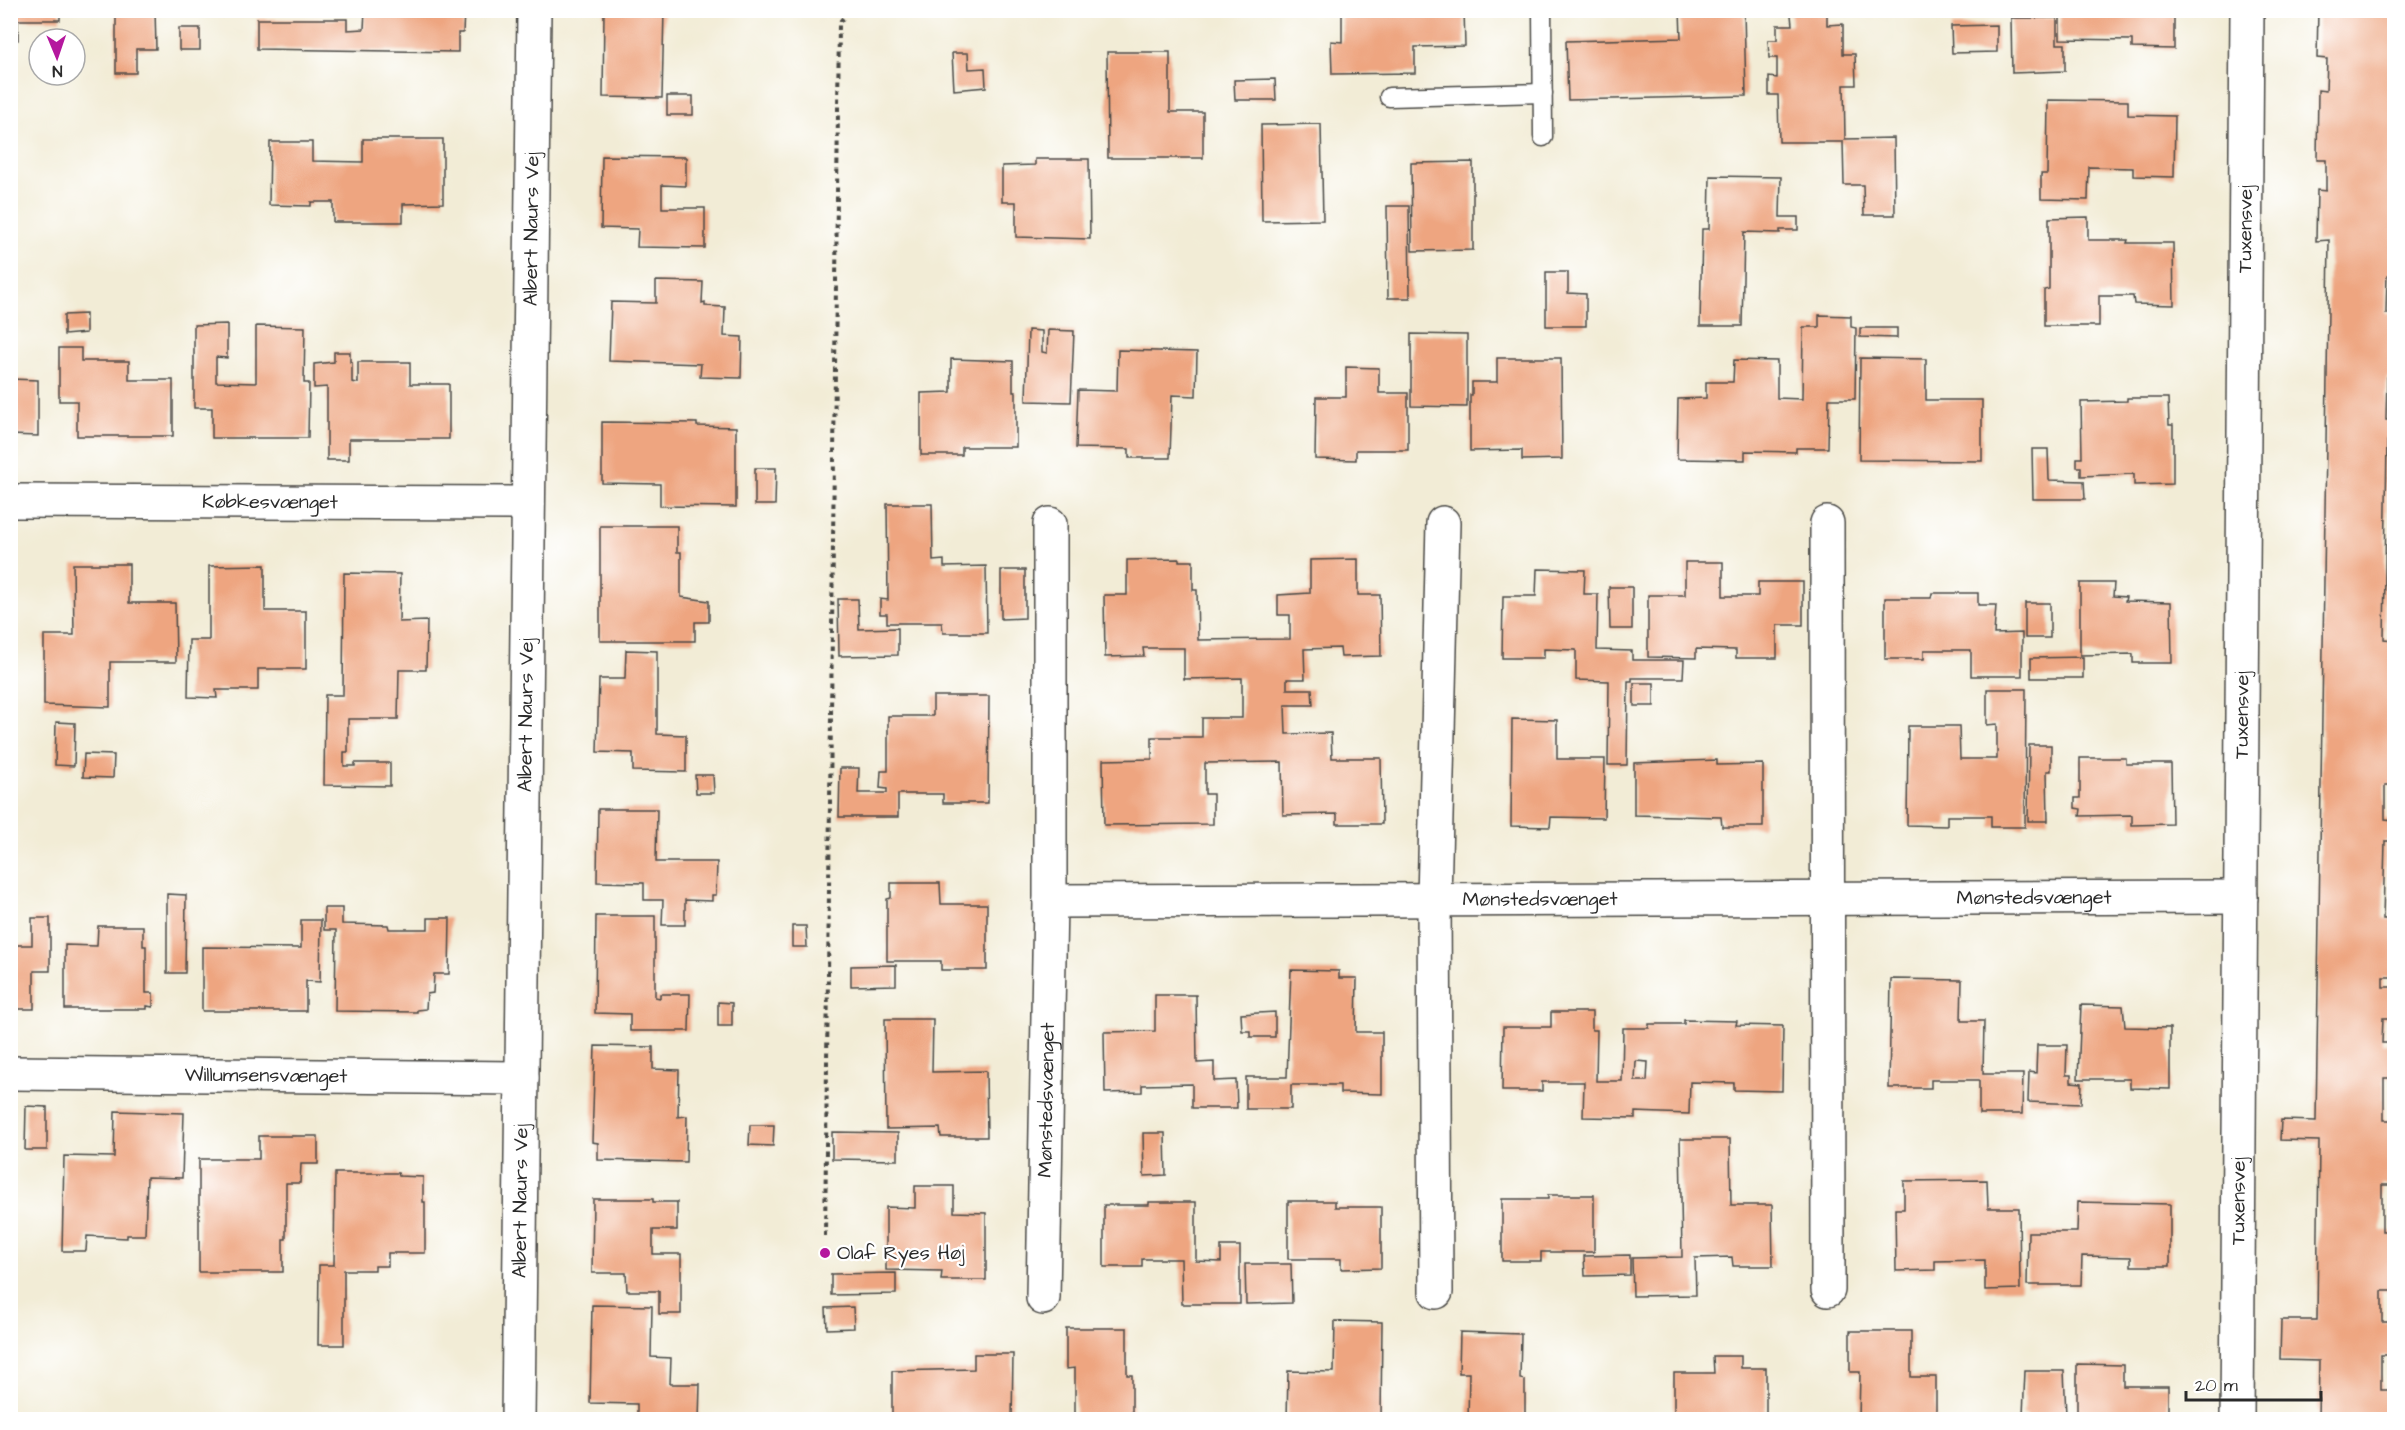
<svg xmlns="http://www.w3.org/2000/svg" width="2405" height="1430" font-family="'Architects Daughter',sans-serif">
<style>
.building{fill:#eea580;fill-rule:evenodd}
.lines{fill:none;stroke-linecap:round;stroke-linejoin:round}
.lane-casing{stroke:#494845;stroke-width:21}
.street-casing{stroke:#494845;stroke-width:36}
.path{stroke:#494845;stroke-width:4;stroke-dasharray:4.5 4.5;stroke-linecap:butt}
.lane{stroke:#fff;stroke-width:18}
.street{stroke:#fff;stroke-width:33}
.poi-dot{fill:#b5179e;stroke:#fff;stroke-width:2}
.labels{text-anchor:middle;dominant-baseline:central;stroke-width:4.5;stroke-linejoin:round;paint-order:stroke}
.street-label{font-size:20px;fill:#2b2b2b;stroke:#fff}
.poi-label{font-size:20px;fill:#2b2b2b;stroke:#fff;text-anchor:start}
</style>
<rect width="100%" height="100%" fill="#fff"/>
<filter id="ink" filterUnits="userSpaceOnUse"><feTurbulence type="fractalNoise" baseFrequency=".0167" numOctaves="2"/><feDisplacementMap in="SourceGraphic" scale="12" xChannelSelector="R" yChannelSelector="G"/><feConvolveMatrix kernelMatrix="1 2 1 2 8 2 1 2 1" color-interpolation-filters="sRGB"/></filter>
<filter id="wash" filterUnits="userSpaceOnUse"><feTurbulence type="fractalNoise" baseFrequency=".008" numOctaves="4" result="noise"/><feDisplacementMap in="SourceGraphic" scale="24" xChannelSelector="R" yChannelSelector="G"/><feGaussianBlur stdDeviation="1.35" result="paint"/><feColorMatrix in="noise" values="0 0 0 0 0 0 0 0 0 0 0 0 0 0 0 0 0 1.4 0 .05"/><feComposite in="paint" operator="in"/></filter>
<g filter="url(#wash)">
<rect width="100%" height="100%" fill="#f2ecd6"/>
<g id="blocks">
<!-- building -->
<g class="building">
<path d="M10,10H60V20H18V40H10Z"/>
<path d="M116,10H155L156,49H136V73H116Z"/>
<path d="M365,10H464L463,33H458V52L257,49V19H347V30L364,29Z"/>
<path d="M604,10H664L662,98L603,97Z"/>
<path d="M1342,10H1464L1465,46L1415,47V73L1332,74L1331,41L1342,42Z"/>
<path d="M1680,10H1744L1746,96L1568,100L1566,41L1681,38Z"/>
<path d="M1795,10H1823L1827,14V25L1843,24V54H1855L1856,85H1844L1845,139L1894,138L1895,215H1864L1863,185H1844L1843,142H1779L1778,95H1769V77L1777,78V58H1769L1768,40H1777V25H1792L1791,15Z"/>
<path d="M2060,10H2174V49L2132,48V40L2060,39Z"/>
<path d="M2318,10H2394V276H2387L2386,313H2394V377H2387L2386,420H2394V441H2387L2384,639L2394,640V785H2385V819L2394,820V841H2385L2383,919H2394V977H2383V987H2393V1018H2383L2382,1043H2394V1078H2384V1120H2394V1185H2382V1231H2394V1291H2382V1322H2394V1355H2381V1390H2394V1420H2318L2319,1361L2280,1360L2281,1320H2317L2319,1141L2280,1140L2281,1120L2316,1121L2329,240L2316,241L2317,190L2326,191V160H2317L2318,90L2326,91L2327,59L2317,58Z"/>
<path d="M2011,18H2057V44H2065V71L2012,73Z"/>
<path d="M1997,25V52L1952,53L1951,26Z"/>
<rect x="179" y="28" width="21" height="22"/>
<path d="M1107,52H1170V112H1203V158H1108Z"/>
<path d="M952,53H968L969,69L985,68L986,87L954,90Z"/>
<path d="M1275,79L1276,100H1235L1234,80Z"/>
<rect x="667" y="96" width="26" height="19"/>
<path d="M2048,100L2128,101V115L2175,116L2174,177L2133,176V168L2089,167L2088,200L2041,199V174H2047Z"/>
<path d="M1321,124L1323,220L1262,221L1261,125Z"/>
<path d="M363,139H443V203L403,204V222H333V202H311V206L269,205L270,142H312V161L363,162Z"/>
<path d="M602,156L686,157V186L662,185V208H705V248L637,247L638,229L601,228Z"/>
<path d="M1035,159H1089L1090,239L1016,237V202H1002V166L1035,165Z"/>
<path d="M1473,162V250L1412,251L1411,163Z"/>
<path d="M1710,176L1781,177L1780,217H1798V230H1780V233L1744,232L1742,326H1700L1702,229H1709Z"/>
<path d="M1387,206H1409L1410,298H1388Z"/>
<path d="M2088,217V240H2128L2127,243H2173L2174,305L2134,304L2133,296H2099V326H2044V290L2049,289V218Z"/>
<path d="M1546,272H1568V293L1586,294V326H1546Z"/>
<path d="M656,281L703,282L702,303L705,302V306L725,307L724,336L742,337L741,378L700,377L701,364L609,361L611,302L656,303Z"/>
<path d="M86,314V333L64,335V315Z"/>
<path d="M1819,315L1851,316V327L1856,328L1855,399H1829L1828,448H1796V452L1745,451V460L1677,459L1678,399L1706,398V382H1733L1734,360L1777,361V398L1802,399L1803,327H1819Z"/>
<path d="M227,324V358L216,357V382L256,383V326L305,327L304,383H309L308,438H212V408H194V325Z"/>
<path d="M1860,328H1897V338L1860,337Z"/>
<path d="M1028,330L1042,331V352L1047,353L1048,330L1074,331L1071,402L1026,401Z"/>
<path d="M1411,334L1467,335V407L1411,406Z"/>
<path d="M59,348H81V361H129V380H173V436H77V401H59Z"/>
<path d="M1118,350L1197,352L1196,396L1172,395L1170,458H1129V449L1076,448L1078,390L1117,391Z"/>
<path d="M334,352H350V362H352V382L358,383V362H410V384H449V439H349V460H327V387L314,388V364L334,362Z"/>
<path d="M1497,358H1561L1562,459L1522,460V450L1470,451V395H1472V382H1497Z"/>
<path d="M1860,358L1926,359V400H1982V461L1859,460Z"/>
<path d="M951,359L1013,361V392H1016V447H962V455H921V393L951,392Z"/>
<path d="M1346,367L1379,368V393H1408V450H1356V460L1315,459L1316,397H1346Z"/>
<path d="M10,379L38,380V436L10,435Z"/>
<path d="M2127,398H2168L2169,425H2173V484L2134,485V474L2081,476V467H2077V458H2082L2081,402L2127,401Z"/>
<path d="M602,422L697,423V426L736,427V507L660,506V484L602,483Z"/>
<path d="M2032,449H2048L2049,480L2084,481L2085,499H2033Z"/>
<path d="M755,468H776L775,505H755Z"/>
<path d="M887,504H932L933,561L944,560V567L986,566L987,633H943L942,623H887V614H880V599L888,600Z"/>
<path d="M600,526H677V552H681V597L709,601V622H695V641H600Z"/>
<path d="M1179,559V561H1193V590H1197L1198,640L1290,639V615H1278V595L1310,593V560L1358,559V595H1380L1381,656L1341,657L1340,648L1304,649L1305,679H1287V689H1312L1313,705H1285L1286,734L1331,733L1332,758H1381L1382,824H1337V814L1283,815L1282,762L1205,763V794H1213V824L1104,825L1103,760L1152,759V737H1202V718H1242V678L1184,679V648H1143L1144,656L1105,657L1104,595H1127V560Z"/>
<path d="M1685,562H1723V596H1758V582H1803V625H1777V658H1736V650L1696,649V658L1648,657V595H1685Z"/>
<path d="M73,564H129V603H175L176,662H110V707L44,705V635H74Z"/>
<path d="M265,565V611H306V669H258V690H216L217,698L188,697L189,640H209V566Z"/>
<path d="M1537,569L1585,570L1584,594H1598L1597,650L1632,651V660H1684L1683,678H1632V681H1628L1627,765H1608L1609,681L1576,680V650L1544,649V658H1502L1503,596H1536Z"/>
<path d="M1001,570H1025V618L1001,619Z"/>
<path d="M344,573L400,574L399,622L427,621L426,670H399L398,719H348V752H344V766H355V763H390V786L324,785L325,695H343Z"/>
<path d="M2080,583H2114L2113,596L2126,597L2125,601L2171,602L2172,663H2133V654L2080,655Z"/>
<path d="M1609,587H1632V629H1610Z"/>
<path d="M1932,593H1978V605H1996L1994,634L2022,633V676H1971V650H1924V659H1885V598H1931Z"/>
<path d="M838,599H858L859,629L898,628V655L839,656Z"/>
<rect x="2025" y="603" width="25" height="35"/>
<path d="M626,650L657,651V734L686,735V772L633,771V753L597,752L599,679H625Z"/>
<path d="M2083,657V678H2031V658Z"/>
<rect x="1634" y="683" width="20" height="23"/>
<path d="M1987,689H2026L2025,827H1991V816H1947V826L1907,825L1908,726H1959L1960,759H1997V724L1987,725Z"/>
<path d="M933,696H989L988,803H943V794H898V817H839L840,768H859L858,793H887V789L880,788L881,771H888V716H933Z"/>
<path d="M1512,719L1557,720V759H1605L1604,818L1551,817L1550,827L1511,826Z"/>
<path d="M56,722L75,723L74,766L55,765Z"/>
<path d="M2029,745H2051V771H2047L2048,821H2028Z"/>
<path d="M84,754L114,755L113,778L83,777Z"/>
<path d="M2080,758H2126V764H2171L2172,824L2132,825V815L2080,816L2081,809L2075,808V798H2080Z"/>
<path d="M1717,760V765L1763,764V827H1722L1721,817L1634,815V763Z"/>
<path d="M695,775H713L714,793H696Z"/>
<path d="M598,809H657L656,862H717L716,895H712V901L685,900V925H662L663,900H644V883L597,882Z"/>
<path d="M891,883H940L941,904H987V970H941V961H887V899L891,898Z"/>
<path d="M167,894L186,895L185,973H167Z"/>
<path d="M324,908H342V924L388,925L389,929H428V918H450L449,974H434L433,993L427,994L426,1009L417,1010V1012L335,1011L336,930H324Z"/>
<path d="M596,916H655V997L660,998V994H690L689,1031H630V1014L595,1013Z"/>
<path d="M32,918H50V971H34V1009H10V921H13V945H32Z"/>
<path d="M301,920H321L320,982L306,981V1011H202V947L301,948Z"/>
<path d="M98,926H143V946H146V993H153V1007L147,1006V1009H65V945L97,946Z"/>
<path d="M792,926H806L807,947H792Z"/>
<path d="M896,965V985L851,986V966Z"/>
<path d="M1291,970L1339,971V978H1357L1356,1032H1382V1094L1340,1093V1085H1291V1109H1246V1077H1287Z"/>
<path d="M1891,979L1962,980L1961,1021H1984L1983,1074H2023L2022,1114H1979V1080H1931V1088H1889Z"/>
<path d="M1155,995H1196L1197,1063L1214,1062V1081L1236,1080L1237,1108H1192V1084L1142,1085V1092L1105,1093L1104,1032L1155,1031Z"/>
<path d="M718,1002L732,1003V1026H718Z"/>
<path d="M2081,1005L2123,1006L2125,1027L2170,1028V1089L2130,1088V1079H2078Z"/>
<path d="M1275,1012V1037H1250V1031H1242L1241,1014Z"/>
<path d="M1551,1012H1592V1030H1597L1596,1081H1622L1623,1028H1649V1024H1684V1020L1737,1021L1736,1025L1783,1026L1782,1091L1734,1090V1083L1690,1082L1689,1114L1635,1112V1118L1583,1117L1584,1082H1542V1091H1502L1503,1027H1551ZM1636,1061L1648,1062L1647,1081H1635Z"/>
<path d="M885,1019H933L932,1072L986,1071L987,1137H941L940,1128L886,1129Z"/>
<path d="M2037,1045H2067L2066,1075H2071V1082L2082,1083L2081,1104L2028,1102L2029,1072L2036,1073Z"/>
<path d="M595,1046L653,1047V1069L679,1070L678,1117L687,1116L686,1162L598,1160V1143L592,1142Z"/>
<path d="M26,1106L47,1107V1150H25Z"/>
<path d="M115,1111L184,1113L182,1178L147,1177L145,1235H127V1238L87,1236L86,1251H62L64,1156L114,1157Z"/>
<path d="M750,1125H774L773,1146L749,1145Z"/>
<path d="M832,1132L898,1133V1160L832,1159Z"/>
<path d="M1143,1133H1165L1166,1175L1144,1176Z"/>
<path d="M259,1136H318V1164H301L300,1183H286V1239H283V1272H199V1159H259Z"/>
<path d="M1680,1139H1730L1731,1205H1772L1773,1266H1733L1732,1257L1695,1258L1696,1295L1633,1296L1632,1258L1682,1257Z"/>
<path d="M335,1173H398L399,1176L423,1177V1202H425V1253H388V1266H375V1270H344V1345H318L319,1265H334Z"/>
<path d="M1987,1180L1988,1208H2019L2020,1289L1985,1290V1260L1935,1261V1270L1896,1271L1895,1209H1904V1181Z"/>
<path d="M915,1186H954V1212L986,1213V1280H941L942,1271L886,1270V1207L915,1208Z"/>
<path d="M1548,1195H1594V1252H1541V1261H1502V1199H1548Z"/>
<path d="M593,1199H653V1202H677V1230H653V1254H681V1314H659V1291H627L626,1273H592Z"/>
<path d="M1288,1201H1335V1207H1381V1268L1341,1269V1259H1288Z"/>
<path d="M1149,1202H1196V1261L1221,1262V1246H1240V1304H1182L1181,1259H1142V1267H1104V1205H1149Z"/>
<path d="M2078,1202L2170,1204V1266H2131V1257L2082,1256L2081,1285H2027L2028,1232H2077Z"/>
<path d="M1630,1255V1275L1585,1276L1584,1256Z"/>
<path d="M1245,1264H1291L1292,1303L1246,1304Z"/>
<path d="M896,1273V1294L831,1295V1274Z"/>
<path d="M592,1305L652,1306L651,1357L671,1358L670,1384H700L699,1420H637V1404L590,1403Z"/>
<path d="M853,1307L854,1328L827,1329L826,1308Z"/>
<path d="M1335,1321L1382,1322L1381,1420H1287L1288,1371L1334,1372Z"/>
<path d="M1066,1328H1127V1375H1132V1420H1075V1368L1066,1369Z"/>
<path d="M1850,1331H1911V1377H1936V1420H1859L1860,1372H1850Z"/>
<path d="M1460,1332L1521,1334L1520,1379L1525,1380V1420H1468L1469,1373H1459Z"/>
<path d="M974,1354H1013L1012,1420H892V1371L974,1369Z"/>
<path d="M1713,1356H1741V1368H1766V1420H1674V1373H1714Z"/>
<path d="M2077,1364L2123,1365V1386H2168V1420H2077Z"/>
<path d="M2025,1371H2064L2066,1415H2046V1420H2027V1415H2023Z"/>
<path d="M1072,1416V1420H1016V1417Z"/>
</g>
</g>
</g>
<g filter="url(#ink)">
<use href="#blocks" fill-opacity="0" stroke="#494845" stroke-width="1.5"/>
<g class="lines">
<!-- lane casing -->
<g class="lane-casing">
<g id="lane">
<path d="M1542,10L1543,137"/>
<path d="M1389,97L1543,93"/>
</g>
</g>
<!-- street casing -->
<g class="street-casing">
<g id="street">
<path id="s1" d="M10,501L528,503"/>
<path d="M1827,523L1828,1290"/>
<path id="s2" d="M1050,901L2241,897"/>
<path id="s3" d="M10,1073L522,1078"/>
<path d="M1436,1292L1434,900L1443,523"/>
<path id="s4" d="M1043,1298L1050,901V524"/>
<path id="s5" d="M518,1420L534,10"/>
<path id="s6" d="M2237,1420L2247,10"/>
</g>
</g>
<!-- path -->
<path class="path" d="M825,1236L839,23L849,10"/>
<!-- lane -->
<use href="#lane" class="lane"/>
<!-- street -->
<use href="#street" class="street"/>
</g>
</g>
<!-- markers -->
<circle class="poi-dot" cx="825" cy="1253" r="6"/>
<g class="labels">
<!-- street labels -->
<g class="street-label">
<text stroke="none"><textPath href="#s5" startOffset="1191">Albert Naurs Vej</textPath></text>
<text stroke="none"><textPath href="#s6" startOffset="1191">Tuxensvej</textPath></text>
<text stroke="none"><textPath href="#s1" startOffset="260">Købkesvænget</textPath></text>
<text stroke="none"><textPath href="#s5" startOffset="705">Albert Naurs Vej</textPath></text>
<text stroke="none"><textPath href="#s6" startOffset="705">Tuxensvej</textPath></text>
<text stroke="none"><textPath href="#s2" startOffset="984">Mønstedsvænget</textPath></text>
<text stroke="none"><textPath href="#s2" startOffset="490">Mønstedsvænget</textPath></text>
<text stroke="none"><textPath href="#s3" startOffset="256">Willumsensvænget</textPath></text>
<text stroke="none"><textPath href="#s4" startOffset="198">Mønstedsvænget</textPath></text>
<text stroke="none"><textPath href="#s5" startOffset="219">Albert Naurs Vej</textPath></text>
<text stroke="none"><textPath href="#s6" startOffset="219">Tuxensvej</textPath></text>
</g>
<!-- poi labels -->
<g class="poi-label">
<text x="837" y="1253">Olaf Ryes Høj</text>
</g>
</g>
<!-- margin -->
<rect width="2405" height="1430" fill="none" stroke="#fff" stroke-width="36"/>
<!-- north arrow -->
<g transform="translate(57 57) rotate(178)"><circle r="28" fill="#ffffff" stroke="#aaaaaa" stroke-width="1.5"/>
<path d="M0-4.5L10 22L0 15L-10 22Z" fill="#b5179e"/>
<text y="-9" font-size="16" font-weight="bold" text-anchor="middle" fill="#2b2b2b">N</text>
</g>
<!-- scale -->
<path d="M2186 1391v9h135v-9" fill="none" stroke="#2b2b2b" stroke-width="3"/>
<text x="2195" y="1391" font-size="18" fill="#2b2b2b" stroke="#ffffff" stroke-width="4.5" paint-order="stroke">20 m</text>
</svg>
